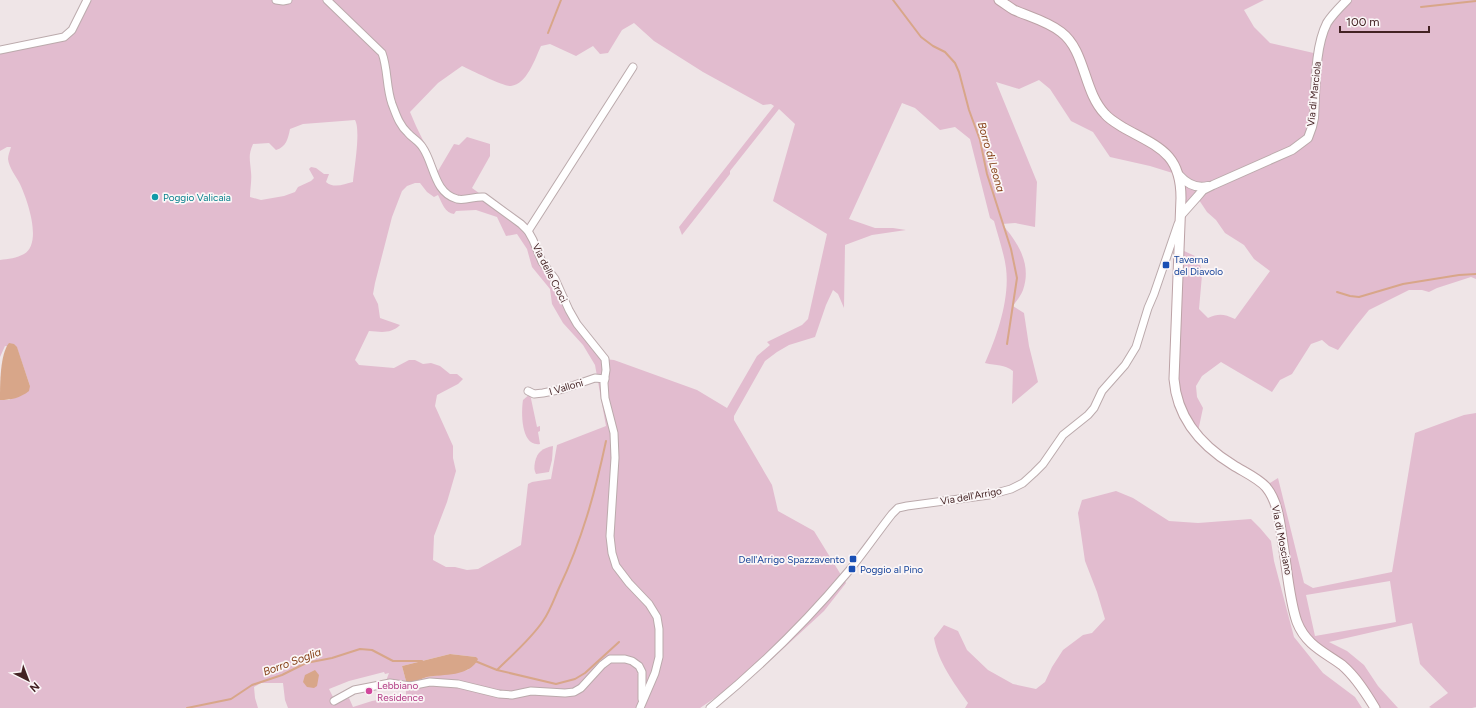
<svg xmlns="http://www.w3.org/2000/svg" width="1476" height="708" font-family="Figtree,sans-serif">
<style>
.green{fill:#e2bccf;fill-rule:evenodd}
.water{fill:#d8a689}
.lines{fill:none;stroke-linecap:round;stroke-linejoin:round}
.stream{stroke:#d8a689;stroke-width:2}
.minor-casing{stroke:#bbaaac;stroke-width:9}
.tertiary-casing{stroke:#bbaaac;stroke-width:10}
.secondary-casing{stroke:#bca2a6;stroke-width:11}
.minor{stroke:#fff;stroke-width:7}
.tertiary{stroke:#fff;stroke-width:8}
.secondary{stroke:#fff;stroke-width:9}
.culture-dot{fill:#0f9aa8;stroke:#fbf6f7;stroke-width:1.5}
.transit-dot{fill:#1a4fb4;stroke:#fbf6f7;stroke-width:1.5}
.hotel-dot{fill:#d1479c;stroke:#fbf6f7;stroke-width:1.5}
.labels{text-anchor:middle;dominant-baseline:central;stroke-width:3.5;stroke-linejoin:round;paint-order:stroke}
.street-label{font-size:10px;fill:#432223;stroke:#fbf6f7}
.culture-label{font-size:10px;fill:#0d838f;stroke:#fbf6f7;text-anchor:start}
.transit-label{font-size:10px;fill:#164399;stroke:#fbf6f7;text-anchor:start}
.hotel-label{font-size:10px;fill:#b23c85;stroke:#fbf6f7;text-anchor:start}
.water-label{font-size:11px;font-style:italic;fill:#854016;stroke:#fbf6f7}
</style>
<rect width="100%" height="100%" fill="#efe5e7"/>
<!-- green -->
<g class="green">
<path d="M87,0H1264L1244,10L1254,27L1270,43L1318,54L1328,23L1347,0H1476V279L1471,277L1437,288L1429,292L1422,290H1409L1369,310L1356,326L1338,350L1329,346L1322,340L1311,344L1292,374L1280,380L1272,392L1221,362L1202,376L1196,386L1197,397L1203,408L1197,436L1175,392L1180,249L1199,258L1202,275L1199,309L1208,318C1219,313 1224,314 1235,319L1270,271L1254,259L1244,245L1225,233L1216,220L1207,212L1197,197L1181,215L1179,175L1150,166L1110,157L1093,132L1071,121L1050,89L1039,80L1019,89L996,82L1037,182L1035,227L1015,223L1002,224C1018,243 1032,264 1023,290C1021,296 1016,301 1013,306L1024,313L1029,346L1038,382L1012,404L1013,371C1004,364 997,366 985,363C997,336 1010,299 1006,268C1004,253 998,236 994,221L990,218L989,214L970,139L955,127L940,130L915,108L902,103L849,219L875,228H893L906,230L872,235L845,245L844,308L838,294L833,290L826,305L815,337L789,345L777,352L765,361L734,416V420L772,485L778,511L814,531L846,583L824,611L772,659L700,708H288L285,700L283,683H261L254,687L255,698L258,708H0V400H9L30,386L17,348L5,346L0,357V260C8,259 17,258 24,254C43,243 27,199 20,184C16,176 9,168 8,159C8,155 10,151 11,147H7L0,151V50L64,37ZM634,23L654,41L703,72L763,105L771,104L774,106L679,227L682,235L730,174V171L779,109L795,124L773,201L827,234L808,319L802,325L767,342L770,345L757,356L727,408L697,390L614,360L604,359L568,311L527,232L490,201L472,188L490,156V144L467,137L459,145L454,144L438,171L416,126L410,112L438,83L462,66C471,70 504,87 511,86C527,84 535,59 541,46L550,44L576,56L593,46L600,54L608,53L622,30ZM355,120C361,130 354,169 353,182C344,184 334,189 326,182L329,174H324L316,168L311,167L309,169L314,178L311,181L298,187L295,192L284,196L261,200L250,197C250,189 252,180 251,172C250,159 248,156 253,144L269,143L276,150C286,147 288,139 290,129L303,124ZM415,183H420L427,192L434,197L438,195C442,203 445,213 454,214L456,211L476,210L497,217L506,236L517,234L527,249L532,267L550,289L552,304L563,323L583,345L595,365L606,426L557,445L551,479L532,482L528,484L521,545L478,569L467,570L455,567H446L433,560L434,536L447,502L456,471L453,458V446L435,406L437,395L458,384L463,379L457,374H450L440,366L431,363L423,364L415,360H409L394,368L359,365L355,360L369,331C381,332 391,334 400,325L380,318L378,304L373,294L375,283L392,217L402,191L407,186ZM450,654L476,657L468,670L427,677L414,682L406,681L402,666ZM384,672L385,674L389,673L386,681L406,687V695L372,701L353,707L349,698L336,703L329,689L349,681Z"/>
<path d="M530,394L537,427L540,426V431L538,432L540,444C521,447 521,413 523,400Z"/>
<path d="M1476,413V707L1472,708H1431L1429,707L1448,693L1420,664L1412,623L1329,642L1347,651L1364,665L1378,686L1398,708H1375L1360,685L1303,634L1283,544L1265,486L1278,478L1304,583L1313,588L1392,572L1415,433L1464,415ZM1390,581L1396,622L1315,636L1306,595Z"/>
<path d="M553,446L552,460L549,472L536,474C534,470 534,467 535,462C537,452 543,448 553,446Z"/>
<path d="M1116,491L1133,498L1169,521L1198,523L1251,519L1260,528L1271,541L1274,561L1294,637L1323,673L1355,697L1362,708H965L968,703C954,683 938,662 934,638L944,625L958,631L967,650L988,670L1013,684L1036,689L1045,682L1052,667L1063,650L1083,635L1092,633L1105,619L1097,592L1085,561L1078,513L1082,500Z"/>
</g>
<!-- water -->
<g class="water">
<path d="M9,343L14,344L17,347L30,386L29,391C20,398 11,400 0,400C0,384 0,354 9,343Z"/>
<path d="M450,654L476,657L478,659C470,677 443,674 427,677C420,679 415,682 408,683L406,681L402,666Z"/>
<path d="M315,670L319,675L317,686L314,688L307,687L303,682L305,675Z"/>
</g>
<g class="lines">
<!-- stream -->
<g class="stream">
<path d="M893,0L921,37L933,46L945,52L955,63L959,72L969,110L980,140L987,174L1011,249L1017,278L1007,344"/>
<path d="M1421,7L1476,1"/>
<path d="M548,33L561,0"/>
<path d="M1337,292L1350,296L1359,297L1403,284L1459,275L1476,274"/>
<path d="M475,661L497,670L556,684L575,679L585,673L619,642"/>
<path d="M497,670C512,655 531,639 543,621C550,611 554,599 559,588C582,540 595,493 606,441"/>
<path d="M187,708L231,699L252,685L282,675L306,663L332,658L360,649L372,650L393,661H422"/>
</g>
<!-- minor casing -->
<g class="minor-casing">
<g id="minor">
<path d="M276,0L283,1L288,0"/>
<path d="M327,0L382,53C388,69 386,87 392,104C396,114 399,125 408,133C412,138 419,141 423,148C434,164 434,193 457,199C466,201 475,196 484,197L521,224L528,231L533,240L542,262L555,279L569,310L577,324L605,359L606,370L604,383L605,398L614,433L615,458L610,536L612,553L616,566L629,583L649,604L657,617L659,629V657L655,673L640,708"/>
<path d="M0,50L64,37L72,30L87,0"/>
<path d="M528,231L633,67"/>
<path d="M528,391L534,394L543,393L563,389L595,378L605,379"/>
<path d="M334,701L354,690L390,683L410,686L430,682L458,684L499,694L512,695L531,691L565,693L574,692L581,688L602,665L610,659H625L632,661L639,666L642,672V699"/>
<path d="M710,708C760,667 806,622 847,573C863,554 877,533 892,514L898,508L907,506L989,495L1011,489L1023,483L1034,473L1043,464L1063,435L1088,415L1094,408L1102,391L1125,365L1136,347L1148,308L1154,294L1178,224"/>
</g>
</g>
<!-- tertiary casing -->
<g class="tertiary-casing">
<g id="tertiary">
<path d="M1179,175C1187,184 1196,189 1208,186"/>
<path d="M1181,215L1197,197L1203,190L1213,185L1292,150L1308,138L1312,127L1314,118C1316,89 1314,49 1327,23C1332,15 1340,7 1347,0"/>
</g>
</g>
<!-- secondary casing -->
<g class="secondary-casing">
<path id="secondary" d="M999,0C1004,3 1009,7 1014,10C1030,17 1047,21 1061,32C1086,51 1083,91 1105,114C1110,120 1118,124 1124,128C1158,147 1181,153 1181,198L1174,379C1177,418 1202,446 1233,465C1244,472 1258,478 1266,487C1279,503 1280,525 1283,544C1287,568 1289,599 1297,622C1306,645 1324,652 1342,665C1356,677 1366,693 1375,708"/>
</g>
<!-- minor -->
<use href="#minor" class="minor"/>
<!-- tertiary -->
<use href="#tertiary" class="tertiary"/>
<!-- secondary -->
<use href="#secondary" class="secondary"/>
</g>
<!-- markers -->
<circle class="culture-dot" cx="155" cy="197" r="4"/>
<g class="transit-dot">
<rect x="1162" y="261" width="8" height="8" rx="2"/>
<rect x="849" y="555" width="8" height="8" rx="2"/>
<rect x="848" y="565" width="8" height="8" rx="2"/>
</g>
<circle class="hotel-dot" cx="369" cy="691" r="4"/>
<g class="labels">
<!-- street labels -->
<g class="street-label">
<text transform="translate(1314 94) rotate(-84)">Via di Marciola</text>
<text transform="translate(550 273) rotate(63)">Via delle Croci</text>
<text transform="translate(566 387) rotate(-16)">I Valloni</text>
<text transform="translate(971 496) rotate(-10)">Via dell'Arrigo</text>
<text transform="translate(1282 540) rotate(79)">Via di Mosciano</text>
</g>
<!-- culture labels -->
<g class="culture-label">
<text x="163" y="197">Poggio Valicaia</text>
</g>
<!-- transit labels -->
<g class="transit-label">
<text x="1174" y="259">Taverna<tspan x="1174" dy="12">del Diavolo</tspan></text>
<text x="845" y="559" text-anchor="end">Dell'Arrigo Spazzavento</text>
<text x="860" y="569">Poggio al Pino</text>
</g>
<!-- hotel labels -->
<g class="hotel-label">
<text x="377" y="685">Lebbiano<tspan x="377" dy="12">Residence</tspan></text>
</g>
<!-- water labels -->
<g class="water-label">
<text transform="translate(991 157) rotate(74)">Borro di Leona</text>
<text transform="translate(292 662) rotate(-20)">Borro Soglia</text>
</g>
</g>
<!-- north arrow -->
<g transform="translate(28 680) rotate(138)" stroke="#fbf6f7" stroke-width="3" paint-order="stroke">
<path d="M0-3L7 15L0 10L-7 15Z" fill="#432223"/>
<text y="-6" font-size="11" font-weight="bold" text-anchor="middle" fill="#432223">N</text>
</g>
<!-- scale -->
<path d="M1340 26v6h89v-6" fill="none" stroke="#432223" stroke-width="2"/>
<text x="1346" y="26" font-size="12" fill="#432223" stroke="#fbf6f7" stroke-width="3" paint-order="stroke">100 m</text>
</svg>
